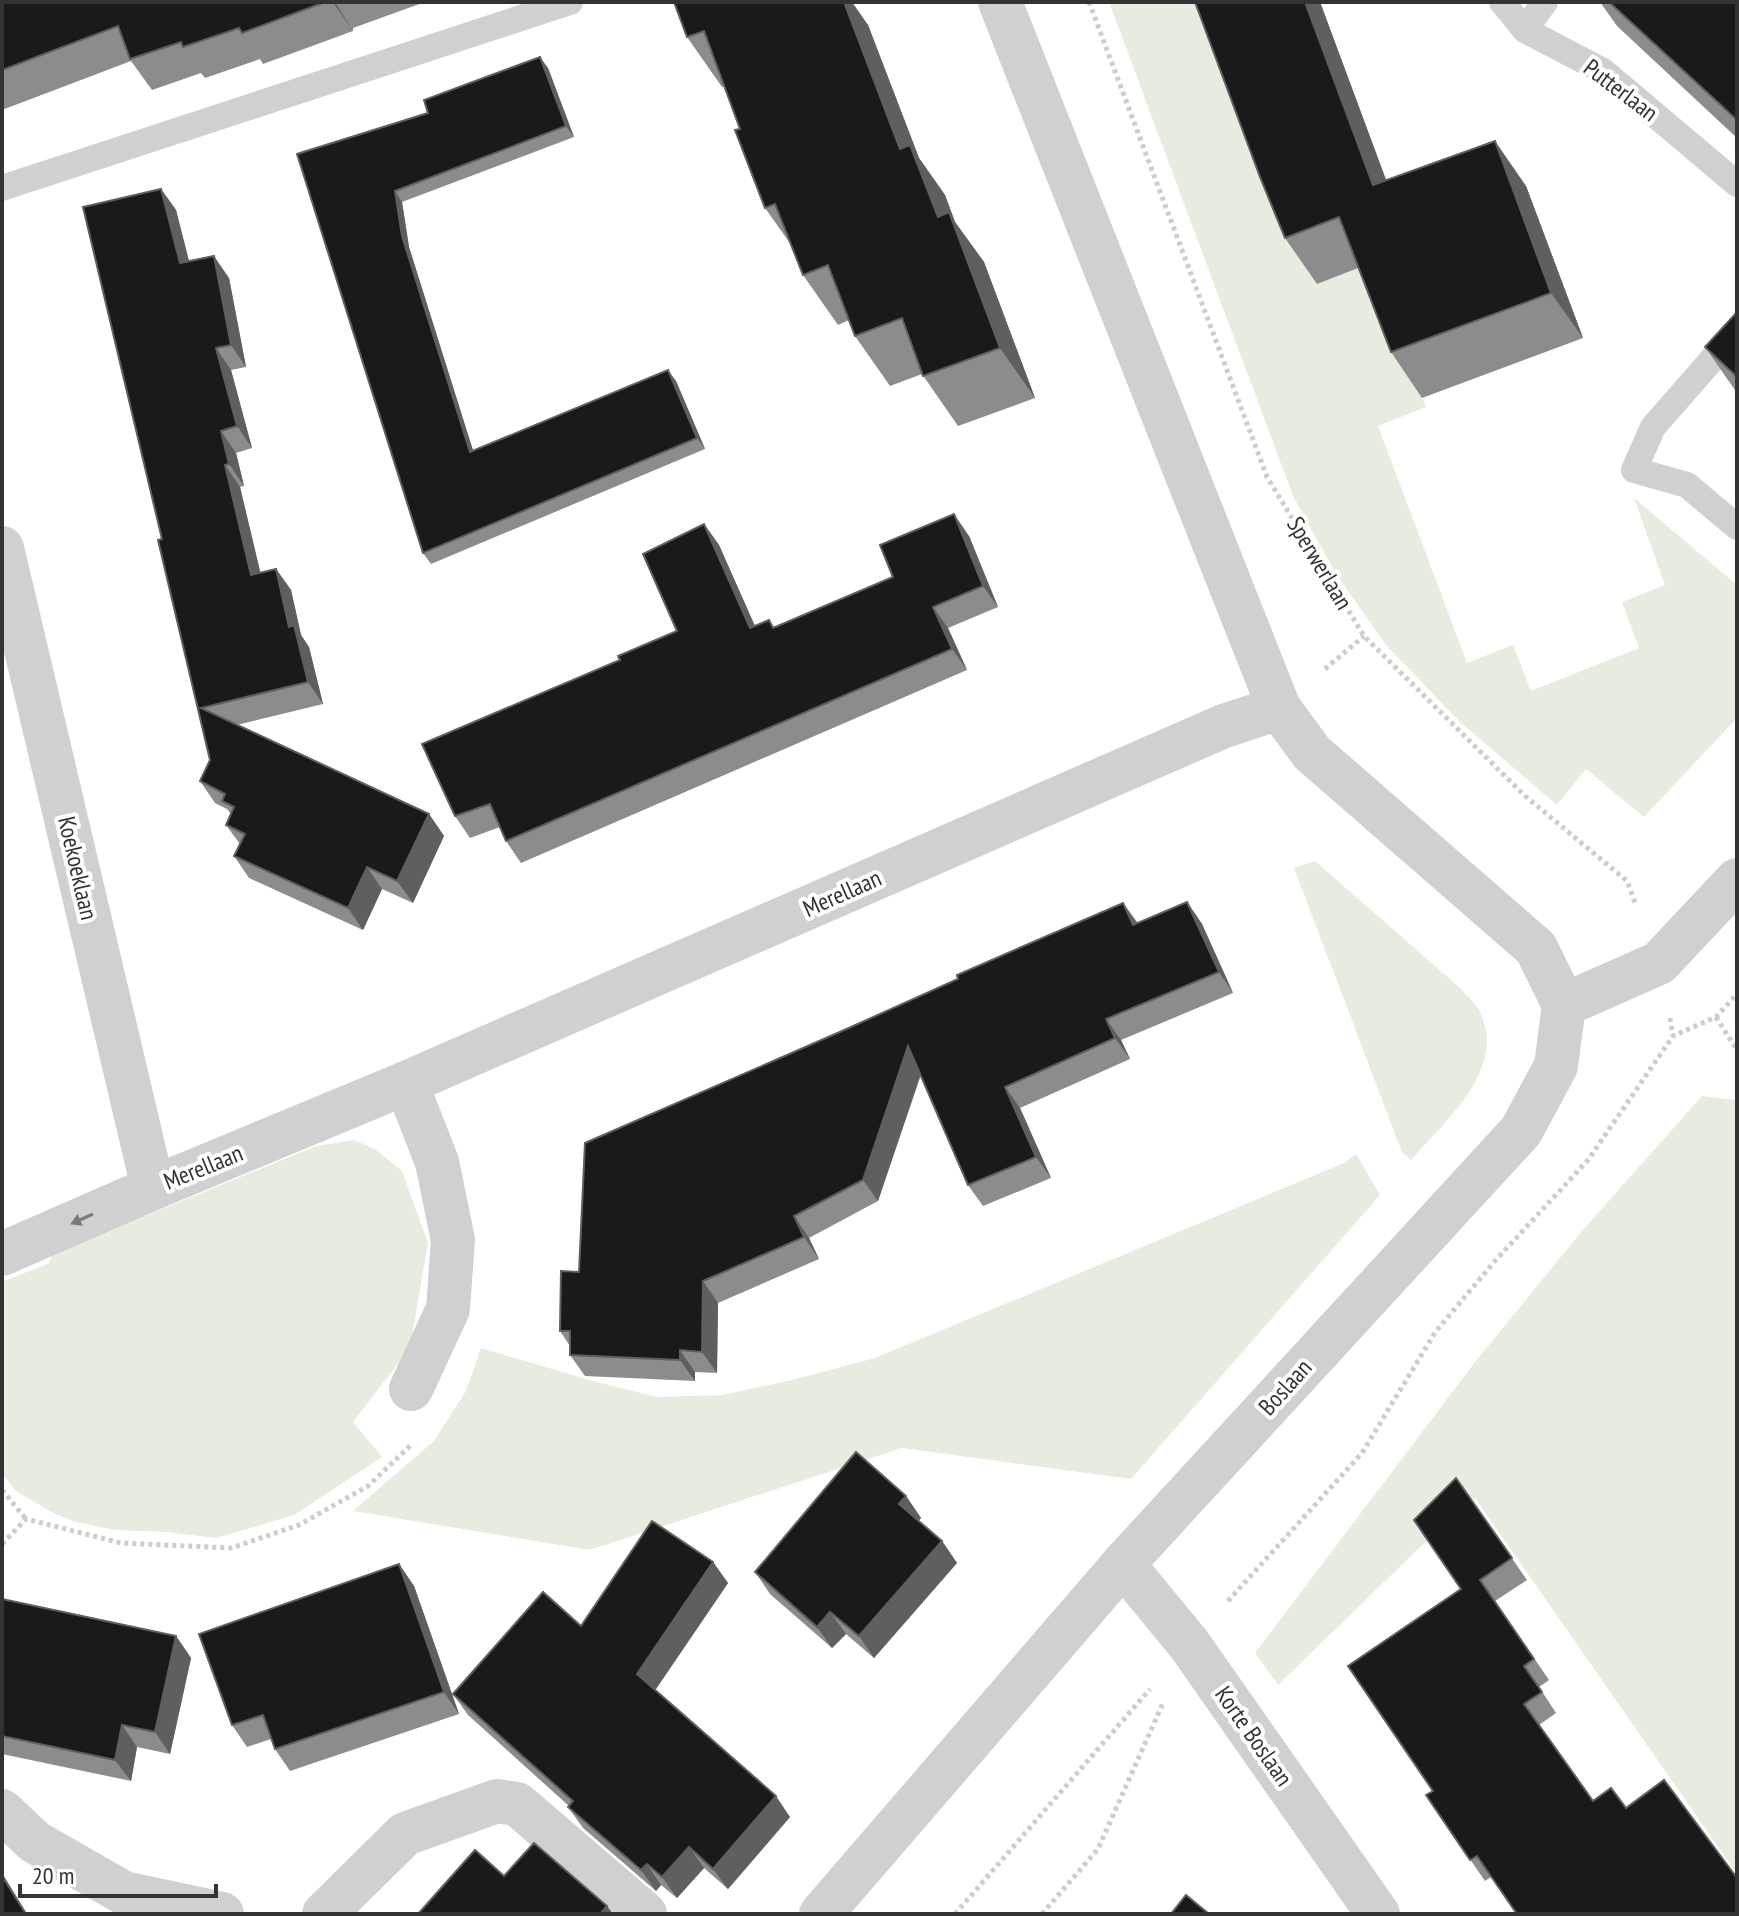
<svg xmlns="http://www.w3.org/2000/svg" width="1739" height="1916" font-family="'PT Sans Narrow',sans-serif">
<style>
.green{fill:#e6ecdf}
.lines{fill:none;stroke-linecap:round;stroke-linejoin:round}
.path{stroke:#cdcdcd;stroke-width:5;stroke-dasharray:4 4;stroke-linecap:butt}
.service{stroke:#d0d0d0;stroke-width:26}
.minor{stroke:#d0d0d0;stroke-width:44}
.tertiary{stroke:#d0d0d0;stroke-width:44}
.wall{fill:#8c8c8c}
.shaded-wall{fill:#5f5f5f}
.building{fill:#1a1a1a;stroke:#5f5f5f;stroke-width:2}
.oneway{fill:#7a7a7a}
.labels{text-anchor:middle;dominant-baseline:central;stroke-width:8;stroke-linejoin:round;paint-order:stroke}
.street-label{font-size:24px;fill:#333;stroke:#fff}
</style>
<rect width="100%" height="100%" fill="#fff"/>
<!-- green -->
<g class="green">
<path d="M1109,2H1211L1317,283L1389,256L1382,291L1426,407L1378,426L1467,663L1513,645L1531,691L1639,648L1622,602L1665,585L1634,498L1737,585V718L1644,817L1586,769L1557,805L1459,721L1386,645L1336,574L1293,496Z"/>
<path d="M1315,861L1460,988C1467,996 1476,1004 1480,1012C1508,1069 1444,1122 1411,1160L1402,1152L1294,868Z"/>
<path d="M1702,1096L1737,1100V1874L1475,1498L1417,1550L1278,1685L1255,1653L1475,1362L1582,1231Z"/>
<path d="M354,1140L375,1149L402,1171L428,1243L410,1348L353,1422L382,1457L294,1515L216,1538L166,1532L115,1530L76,1522L55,1514L16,1491L2,1473V1282L49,1263L55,1246L132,1212L145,1216L316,1146Z"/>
<path d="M1356,1154L1380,1195L1131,1479L902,1448L590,1550L353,1511L434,1441L466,1391L481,1348L593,1381L657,1397L722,1395L792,1380L875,1358L1344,1163Z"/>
</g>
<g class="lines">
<!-- path -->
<g class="path">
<path d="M1089,2L1267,477L1364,636L1524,795L1627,881L1636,905"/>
<path d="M1325,669L1364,636"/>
<path d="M1716,1017L1737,1050"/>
<path d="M1670,1018L1673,1036"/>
<path d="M2,1490L26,1519"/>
<path d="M2,1544L26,1519L121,1543L231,1548L299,1525L368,1486L411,1445"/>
<path d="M1228,1601L1362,1453L1436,1331L1495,1261L1588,1160L1673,1036L1716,1017L1737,994"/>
<path d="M955,1914L1150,1689"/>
<path d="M1042,1914L1098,1849L1163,1703"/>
</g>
<!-- service -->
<g class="service">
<path d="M1502,2L1525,30L1603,71L1737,184"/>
<path d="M1525,30L1545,2"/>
<path d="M2,188L570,2"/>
<path d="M1737,331L1653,427L1634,470L1687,485L1737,527"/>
</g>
<!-- minor -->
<g class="minor">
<path d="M2,548L153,1188"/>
<path d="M1564,1005L1659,963L1737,880"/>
<path d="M406,1083L437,1162L453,1240L448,1309L411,1389"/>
<path d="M2,1254L153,1188L406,1083L1224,726L1279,708"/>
<path d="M1123,1564L1189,1644L1378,1914"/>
<path d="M2,1811L35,1842L124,1893L222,1914"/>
<path d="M324,1914L405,1834L497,1801L517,1804L645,1914"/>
</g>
<!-- tertiary -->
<path class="tertiary" d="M821,1914L1123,1564L1521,1131L1556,1066L1564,1005L1536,948L1312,753L1279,708L1000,2"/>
</g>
<!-- wall -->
<g class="wall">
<path d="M2,2H425L353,28V31L263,64L260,59L205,78L201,73L152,90L131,61L2,110Z"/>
<path d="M674,2L868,25L919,158L945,195L955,222L984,262L1035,398L958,426L922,374L890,386L855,336L849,320L838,325L803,275L792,246L765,208L740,129L725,86L722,87L687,37Z"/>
<path d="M1195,2H1320L1386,180L1526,186L1583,338L1422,398L1391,352L1358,268L1317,284L1285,238Z"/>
<path d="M1600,2H1737V138L1617,26Z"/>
<path d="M548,68L574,137L402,202L409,247L473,451L676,381L705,449L431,564L423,553L297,154L428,113Z"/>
<path d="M161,189L176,210L189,261L229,278L246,367L231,370L252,448L236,453L244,486L240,487L260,572L276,569L291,590L301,635L309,647L323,704L237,725L429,814L444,836L413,903L382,889L363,930L249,878L234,856L240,844L226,825L231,814L227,809L215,803L200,781L210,760L162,539Z"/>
<path d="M1737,312V393L1705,347Z"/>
<path d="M704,524L719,545L755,626L769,620L774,627L893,577L969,536L998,607L948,628L967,670L521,863L506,841L500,827L470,838L455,816L677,631Z"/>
<path d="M1187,902L1202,924L1233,993L1121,1040L1130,1059L1020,1108L1051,1178L983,1206L968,1185L921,1075L878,1201L809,1238L819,1259L718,1303L717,1373L695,1372V1381L585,1376L570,1355V1346L560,1331L579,1272L842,1031L1123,903L1138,923Z"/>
<path d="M1456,1478L1527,1580L1495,1601L1549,1680L1539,1687L1556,1713L1539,1725L1593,1801L1626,1808L1737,1878L1491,1877L1485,1881L1426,1795L1433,1791L1461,1589Z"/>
<path d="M906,1496L921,1518L918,1521L942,1541L957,1563L874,1658L846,1634L832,1648L770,1594L755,1572Z"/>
<path d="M713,1562L728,1583L655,1690L790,1817L728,1889L704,1868L677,1898L661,1885L656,1891L583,1828L568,1807L569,1806L468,1715L453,1694L581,1626Z"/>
<path d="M399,1564L414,1586L459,1714L290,1771L275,1749L271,1739L247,1747L232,1725Z"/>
<path d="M2,1599L176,1636L191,1658L170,1754L137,1747L131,1781L2,1754Z"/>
</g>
<!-- shaded-wall -->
<g class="shaded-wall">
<path d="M333,2H335L353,31Z"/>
<path d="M838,2H852L868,25L919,158L945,195L955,222L984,262L1035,398L1000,348L938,217L900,149Z"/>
<path d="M1305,2H1320L1405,231L1373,185Z"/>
<path d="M540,57L548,68L574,137L566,126Z"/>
<path d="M1495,141L1526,186L1583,338L1551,293Z"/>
<path d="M161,189L176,210L195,285L180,263Z"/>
<path d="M395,191L402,202L409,247L477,463L470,452L402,236Z"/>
<path d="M214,256L229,278L246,367L231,345Z"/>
<path d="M216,348L231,370L252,448L237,426Z"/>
<path d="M668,370L676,381L705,449L697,438Z"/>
<path d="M221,431L236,453L244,486L229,464Z"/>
<path d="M225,465L240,487L266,596L251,575Z"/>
<path d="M954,514L969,536L998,607L983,586Z"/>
<path d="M704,524L719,545L765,649L750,628Z"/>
<path d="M276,569L291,590L301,635L309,647L323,704L308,682L289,627Z"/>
<path d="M933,607L948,628L967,670L952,649Z"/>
<path d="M429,814L444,836L413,903L397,881Z"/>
<path d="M367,867L382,889L363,930L348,908Z"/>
<path d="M1187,902L1202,924L1233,993L1219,972Z"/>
<path d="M1123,903L1138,925H1133Z"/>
<path d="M1106,1019L1121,1040L1130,1059L1115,1038Z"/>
<path d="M908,1046L923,1067L878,1201L863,1180Z"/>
<path d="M1005,1087L1020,1108L1051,1178L1036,1157Z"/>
<path d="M794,1216L809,1238L819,1259L804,1237Z"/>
<path d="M703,1281L718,1303L717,1373L702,1352Z"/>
<path d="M680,1350L695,1372V1381L680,1360Z"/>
<path d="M906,1496L921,1518L914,1526L899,1504Z"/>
<path d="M942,1541L957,1563L874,1658L859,1636Z"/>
<path d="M713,1562L728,1583L652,1695L637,1674Z"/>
<path d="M399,1564L414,1586L459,1714L444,1692Z"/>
<path d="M830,1612L846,1634L832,1648L817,1627Z"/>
<path d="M176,1636L191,1658L170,1754L155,1732Z"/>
<path d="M122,1725L137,1747L131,1781L115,1760Z"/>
<path d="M776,1796L790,1817L728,1889L713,1869Z"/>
<path d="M689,1847L704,1868L677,1898L662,1877Z"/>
<path d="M647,1864L661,1885L656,1891L641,1870Z"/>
<path d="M2,1873L27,1914H26L2,1876Z"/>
<path d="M607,1906L613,1914H600Z"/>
</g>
<!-- building -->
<g class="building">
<path d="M2,2H325L242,33L239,28L183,47L181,42L130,59L118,26L2,70Z"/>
<path d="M674,2H844L900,149L910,145L938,217L949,212L1000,348L923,376L902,318L855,336L828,265L803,275L775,204L765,208L735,130L740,129L704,31L687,37Z"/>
<path d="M1195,2H1305L1373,185L1495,141L1551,293L1391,352L1339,217L1285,238L1260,177Z"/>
<path d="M1609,2H1737V120Z"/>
<path d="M540,57L566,126L395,191L402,236L470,452L668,370L697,438L423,553L297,154L428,113L424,100Z"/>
<path d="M161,189L180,263L214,256L231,345L216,348L237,426L221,431L229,464L225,465L251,575L276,569L289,627L294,625L308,682L201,708L429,814L397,881L367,867L348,908L234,856L245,834L226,825L234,807L222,801L225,794L200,781L210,760L158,540L162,539L83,207Z"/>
<path d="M1737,312V377L1705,347Z"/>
<path d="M954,514L983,586L933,607L952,649L506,841L490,804L455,816L422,744L620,660L618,656L677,631L643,554L704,524L750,628L769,620L773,628L893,577L880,545Z"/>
<path d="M1187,902L1219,972L1106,1019L1115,1038L1005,1087L1036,1157L968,1185L908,1046L863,1180L794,1216L804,1237L703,1281L702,1352L680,1350V1360L570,1355V1331H560L561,1271L579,1272L585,1143L842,1031L958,979L957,975L1123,903L1133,925Z"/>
<path d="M856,1452L906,1496L899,1504L942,1541L859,1636L830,1612L817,1627L755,1572Z"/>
<path d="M1456,1478L1512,1558L1480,1580L1534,1659L1524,1666L1542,1692L1524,1704L1593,1801L1611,1788L1626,1808L1664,1780L1737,1878V1914H1517L1477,1856L1470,1860L1426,1795L1433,1791L1348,1666L1461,1589L1414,1520Z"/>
<path d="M652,1521L713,1562L637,1674L776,1796L713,1869L689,1847L662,1877L647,1864L641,1870L568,1807L573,1801L453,1694L543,1592L581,1626Z"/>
<path d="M399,1564L444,1692L275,1749L263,1715L232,1725L199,1634Z"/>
<path d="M2,1599L176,1636L155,1732L122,1725L115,1760L2,1736Z"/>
<path d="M534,1843L607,1906L600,1914H418L475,1850L504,1876Z"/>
<path d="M2,1876L26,1914H2Z"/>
<path d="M1186,1895L1209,1914H1171Z"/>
</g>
<!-- one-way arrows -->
<defs><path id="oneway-solid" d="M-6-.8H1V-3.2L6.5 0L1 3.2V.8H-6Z" transform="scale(2)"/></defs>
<use class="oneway" href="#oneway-solid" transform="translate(82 1219) rotate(156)"/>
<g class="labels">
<!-- street labels -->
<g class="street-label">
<text transform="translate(1621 90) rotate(37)">Putterlaan</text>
<text transform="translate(1320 563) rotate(59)">Sperwerlaan</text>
<text transform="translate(78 868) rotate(77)">Koekoeklaan</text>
<text transform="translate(842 893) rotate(-24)">Merellaan</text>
<text transform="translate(203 1167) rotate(-22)">Merellaan</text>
<text transform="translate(1285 1387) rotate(-48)">Boslaan</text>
<text transform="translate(1254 1736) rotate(55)">Korte Boslaan</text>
</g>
</g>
<!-- border -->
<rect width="1739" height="1916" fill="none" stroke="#333333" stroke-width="8"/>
<!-- scale -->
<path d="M20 1884v12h196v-12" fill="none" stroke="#333333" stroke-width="4"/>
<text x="32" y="1884" font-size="24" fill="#333333" stroke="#ffffff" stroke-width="6" paint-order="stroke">20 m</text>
</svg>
